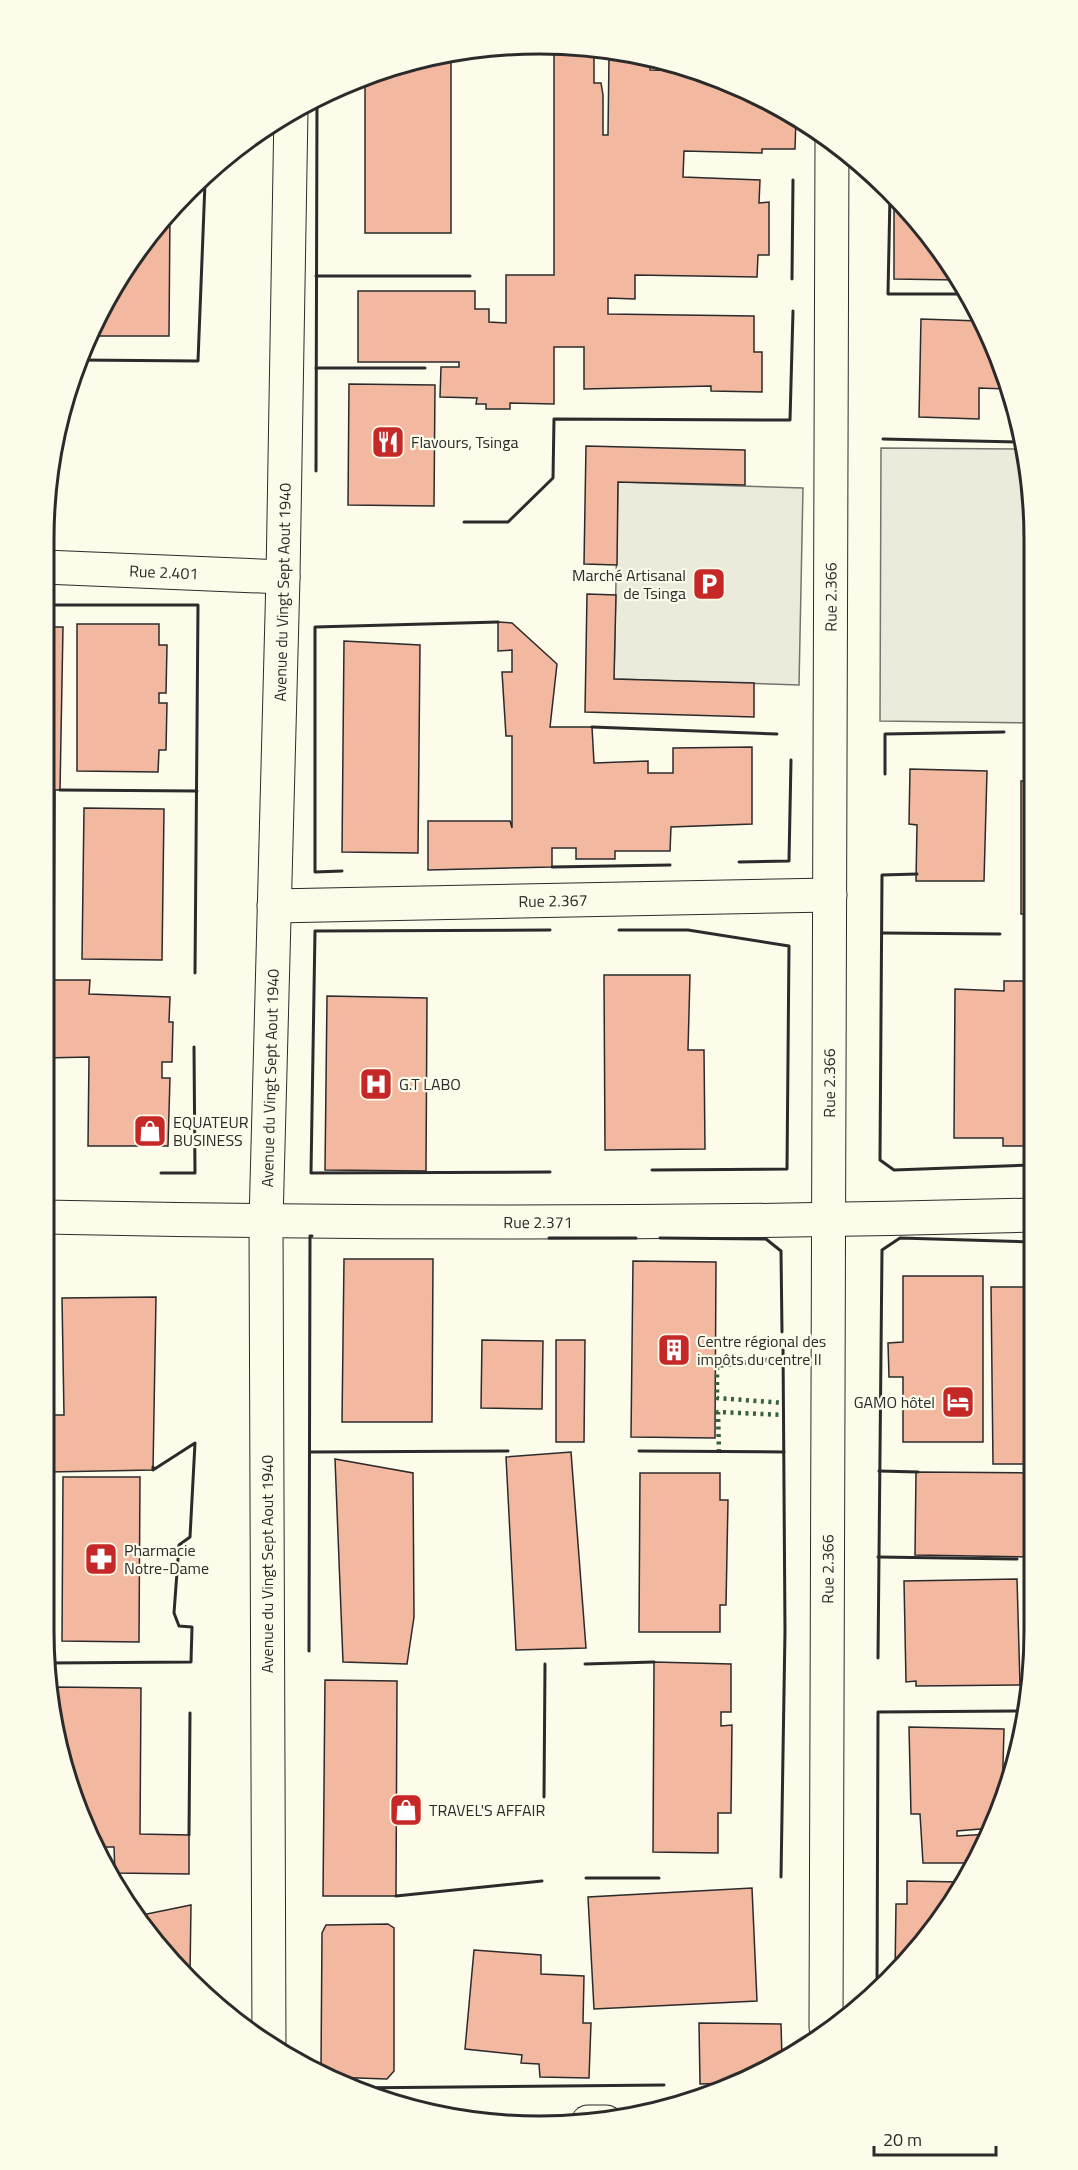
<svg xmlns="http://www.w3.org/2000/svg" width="1078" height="2170" font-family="'Titillium Web',sans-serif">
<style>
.green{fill:#ecebdb;stroke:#74746e;stroke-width:1.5}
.parking{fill:#eceadb;stroke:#74746e;stroke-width:1.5}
.building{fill:#f2b8a0;stroke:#2b2b2b;stroke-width:1.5}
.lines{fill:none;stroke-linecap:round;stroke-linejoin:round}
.street-casing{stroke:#2b2b2b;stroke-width:35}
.secondary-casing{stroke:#2b2b2b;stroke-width:35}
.street{stroke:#fdfbea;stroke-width:33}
.secondary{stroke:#fdfbea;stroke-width:33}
.hedge{stroke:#34623c;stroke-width:4.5;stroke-dasharray:3 4.5;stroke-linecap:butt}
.wall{stroke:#2b2b2b;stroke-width:3}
.labels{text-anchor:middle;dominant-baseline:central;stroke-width:4.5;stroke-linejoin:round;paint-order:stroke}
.poi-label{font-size:16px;fill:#2b2b2b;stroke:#fdfbea;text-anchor:start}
.street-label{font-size:16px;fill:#2b2b2b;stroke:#fdfbea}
.rim{fill:none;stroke:#2b2b2b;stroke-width:3}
</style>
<rect width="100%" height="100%" fill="#fdfbea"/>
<!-- green -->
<path class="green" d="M881,448L1023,449L1030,475L1031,723L880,721Z"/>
<!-- parking -->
<path class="parking" d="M618,482L803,488L799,685L614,679Z"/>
<!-- building -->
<g class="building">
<path d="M554,45H571L594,48V83H601L603,95V135H608L609,57L651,58L650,70L696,71L758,94L796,118L795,149H762V153L684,151L683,177L760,180L759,203L769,202V255H758L757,277L635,275V299L608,298V314L754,316V352H762V392L711,391V386L584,389V347H554V404L510,403V409H486V404H476L477,398L440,397L441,367H459V362H358V291H475V309H489V322L506,323V275H554Z"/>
<path d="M431,58H451V233H365V76L379,70Z"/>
<path d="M894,200L932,238L957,280L894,279Z"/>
<path d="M170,211L169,336H94V320L146,238Z"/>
<path d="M921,319L980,321L997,350L1007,389L979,388V419L919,417Z"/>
<path d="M349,384L435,385L434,506L348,505Z"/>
<path d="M586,446L745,450V485L618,482L617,565L584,564Z"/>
<path d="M587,594L616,595L614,679L754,683V717L585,712Z"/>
<path d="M498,622L512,623L557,664L550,727H592L594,763L648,761V773H673V748L752,747V824L671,827L670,851H615V859H576V848H552V867L428,870V821H510L512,828V736H506L502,672H512V650L498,651Z"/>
<path d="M77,624H159V645H167L166,693H159V703H167L166,750H159L158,772L77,771Z"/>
<path d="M44,627H63L60,790H55L54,980H90L89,994L170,997L169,1022H173L172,1062H162V1078H170L168,1146H88L89,1057L44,1058Z"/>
<path d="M344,641L420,645L418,853L342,852Z"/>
<path d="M910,769L987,771L984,881H916L917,825L909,824Z"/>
<rect x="1021" y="781" width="10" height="133"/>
<path d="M84,808L164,809L162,960L82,959Z"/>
<path d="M604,975H690L688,1050H704L705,1149L605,1150Z"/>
<path d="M1004,981H1031L1032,1137H1029V1146H1003V1138H954L955,989L1004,991Z"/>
<path d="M327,996L427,998L426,1171L325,1170Z"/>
<path d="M344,1259H433L432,1422H342Z"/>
<path d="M633,1261L716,1262L715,1438L631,1437Z"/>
<path d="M903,1276H983V1442H903V1377H889L888,1343L903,1342Z"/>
<path d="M991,1287H1032L1033,1464H993Z"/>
<path d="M156,1297L153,1470L48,1472L46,1415H64L62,1298Z"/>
<path d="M482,1340L543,1341L542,1409L481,1408Z"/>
<path d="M556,1340H585L584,1442H556Z"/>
<path d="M571,1452L586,1648L516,1650L506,1457Z"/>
<path d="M335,1459L413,1473L414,1617L407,1664L343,1662Z"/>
<path d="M916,1472L1033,1473V1557L915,1555Z"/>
<path d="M640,1473H720V1500H728L726,1605H720V1632H639Z"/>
<path d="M63,1477H140L139,1642L62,1641Z"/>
<path d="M1017,1579L1020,1685L916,1686V1681L906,1682L904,1581Z"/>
<path d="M654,1662L731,1664V1712H721V1726L732,1725L731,1813H718V1853L653,1852Z"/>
<path d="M325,1680L397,1681L396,1896H323Z"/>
<path d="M53,1687L141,1688L140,1834L189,1835V1874L115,1873L114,1847H100L70,1791Z"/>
<path d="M909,1727L1004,1729L1002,1800L992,1828L957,1831V1836L989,1834L984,1850L974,1863H923L920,1814H911Z"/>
<path d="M907,1881L960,1882L895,1974L896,1904H907Z"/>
<path d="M752,1888L757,2001L594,2009L588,1897Z"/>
<path d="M191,1905L190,1974L146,1933L137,1916Z"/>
<path d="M388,1924L394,1928V2071L387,2079L328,2077L321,2068L322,1933L326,1925Z"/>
<path d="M474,1950L541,1955V1974L584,1976L583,2023H591L589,2078L540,2077L539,2064L521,2063L522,2055L465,2049Z"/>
<path d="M699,2023L781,2024L782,2058L758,2076L732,2083L700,2084Z"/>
</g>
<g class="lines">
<!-- street casing -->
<g class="street-casing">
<g id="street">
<path id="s1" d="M44,567L283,577"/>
<path id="s2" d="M274,906L830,895"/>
<path id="s3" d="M44,1217C373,1224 703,1224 1032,1215"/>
<path id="s4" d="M826,2027L832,141"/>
<path d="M588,2122H606"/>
</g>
</g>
<!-- secondary casing -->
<g class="secondary-casing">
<g id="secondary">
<path id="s5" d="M269,2046L266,1222L283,577L291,110"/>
</g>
</g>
<!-- street -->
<use href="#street" class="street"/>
<!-- secondary -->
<use href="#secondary" class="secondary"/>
<!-- hedge -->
<g class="hedge">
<path d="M783,1358L717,1366V1398L784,1403"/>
<path d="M719,1452L718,1412L784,1415"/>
</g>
<!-- wall -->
<g class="wall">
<path d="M890,195L888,294H965"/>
<path d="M316,276H470"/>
<path d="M792,279L793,180"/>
<path d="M79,360L198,361L205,183L197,182"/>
<path d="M316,368H425"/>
<path d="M883,439L1022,442"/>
<path d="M316,471L317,98"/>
<path d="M464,522H508L553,478L554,419L790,420L793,311"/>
<path d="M44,605H198L195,973"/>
<path d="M592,727L777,734"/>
<path d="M885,774V734L1004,732"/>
<path d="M60,790L197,791"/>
<path d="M739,862L789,861L791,760"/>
<path d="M552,867L670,865"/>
<path d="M342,871L315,872V627L498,622"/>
<path d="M917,874L882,875L880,1160L894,1170L1032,1165"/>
<path d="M550,930L315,931L311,1173L550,1172"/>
<path d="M619,930H688L789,946L787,1169L652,1170"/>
<path d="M882,933L1000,934"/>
<path d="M161,1173H195L194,1047"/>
<path d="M549,1238H636"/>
<path d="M660,1238L766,1239L781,1251L782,1332"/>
<path d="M44,1253H48L46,1415"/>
<path d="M639,1451L784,1452"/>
<path d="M310,1452L508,1451"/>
<path d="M879,1471L918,1472"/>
<path d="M878,1557L1017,1559"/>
<path d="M309,1651L310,1236H312"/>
<path d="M878,1658L882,1250L900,1238L1032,1242"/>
<path d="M49,1663L191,1662L192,1627L179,1626L174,1613L179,1545L190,1537L195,1443L153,1470V1467"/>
<path d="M585,1664L654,1662"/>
<path d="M544,1797L545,1664"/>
<path d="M189,1835L190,1713"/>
<path d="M781,1877L785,1631L783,1344"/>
<path d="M586,1878H659"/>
<path d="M396,1896L542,1881"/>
<path d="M877,1990L878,1712L1016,1711"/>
<path d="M348,2088L664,2085"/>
</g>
</g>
<!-- icons -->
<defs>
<g id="restaurant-square" transform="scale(1.725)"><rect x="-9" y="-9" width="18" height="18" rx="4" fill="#c62828" stroke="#fdfbea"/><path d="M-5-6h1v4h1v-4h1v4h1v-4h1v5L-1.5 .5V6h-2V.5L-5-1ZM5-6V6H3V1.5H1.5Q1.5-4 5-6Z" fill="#fff"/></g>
<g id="parking-square" transform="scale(1.725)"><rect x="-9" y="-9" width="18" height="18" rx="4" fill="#c62828" stroke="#fdfbea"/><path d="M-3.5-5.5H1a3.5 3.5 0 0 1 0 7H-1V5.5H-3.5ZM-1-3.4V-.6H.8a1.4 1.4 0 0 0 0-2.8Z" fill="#fff"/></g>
<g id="hospital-square" transform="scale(1.725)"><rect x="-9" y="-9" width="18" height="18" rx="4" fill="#c62828" stroke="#fdfbea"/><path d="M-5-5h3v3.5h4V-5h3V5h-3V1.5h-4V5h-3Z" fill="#fff"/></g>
<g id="shop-square" transform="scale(1.725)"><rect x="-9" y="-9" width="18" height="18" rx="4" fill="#c62828" stroke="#fdfbea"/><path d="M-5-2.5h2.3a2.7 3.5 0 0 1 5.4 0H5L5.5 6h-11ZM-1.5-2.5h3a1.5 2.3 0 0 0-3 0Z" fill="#fff"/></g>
<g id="building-square" transform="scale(1.725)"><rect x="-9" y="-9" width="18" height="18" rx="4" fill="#c62828" stroke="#fdfbea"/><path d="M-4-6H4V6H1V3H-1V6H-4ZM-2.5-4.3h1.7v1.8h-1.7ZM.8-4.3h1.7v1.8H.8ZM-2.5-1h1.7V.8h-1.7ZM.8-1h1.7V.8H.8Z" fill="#fff"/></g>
<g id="hotel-square" transform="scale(1.725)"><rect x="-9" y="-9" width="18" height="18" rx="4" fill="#c62828" stroke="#fdfbea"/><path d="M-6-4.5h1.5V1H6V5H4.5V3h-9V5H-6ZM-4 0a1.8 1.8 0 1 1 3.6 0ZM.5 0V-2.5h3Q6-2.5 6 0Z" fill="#fff"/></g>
<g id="pharmacy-square" transform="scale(1.725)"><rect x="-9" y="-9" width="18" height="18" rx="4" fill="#c62828" stroke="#fdfbea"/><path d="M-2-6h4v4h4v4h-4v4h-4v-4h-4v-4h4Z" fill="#fff"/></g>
</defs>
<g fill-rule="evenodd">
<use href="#restaurant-square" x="388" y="442"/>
<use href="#parking-square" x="709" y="584"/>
<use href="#hospital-square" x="376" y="1084"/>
<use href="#shop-square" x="150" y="1131"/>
<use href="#building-square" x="674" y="1350"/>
<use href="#hotel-square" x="958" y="1402"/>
<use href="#pharmacy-square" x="101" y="1559"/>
<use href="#shop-square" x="406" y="1810"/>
</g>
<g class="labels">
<!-- poi labels -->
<g class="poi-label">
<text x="411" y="442">Flavours, Tsinga</text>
<text x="686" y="575" text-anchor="end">Marché Artisanal<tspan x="686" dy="18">de Tsinga</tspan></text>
<text x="399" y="1084">G.T LABO</text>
<text x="173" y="1122">EQUATEUR<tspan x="173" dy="18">BUSINESS</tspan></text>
<text x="697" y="1341">Centre régional des<tspan x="697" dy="18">impôts du centre II</tspan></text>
<text x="935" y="1402" text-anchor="end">GAMO hôtel</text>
<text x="124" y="1550">Pharmacie<tspan x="124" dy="18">Notre-Dame</tspan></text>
<text x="429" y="1810">TRAVEL'S AFFAIR</text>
</g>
<!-- street labels -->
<g class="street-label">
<text stroke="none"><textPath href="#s1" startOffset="120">Rue 2.401</textPath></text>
<text stroke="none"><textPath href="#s5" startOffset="1454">Avenue du Vingt Sept Aout 1940</textPath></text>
<text stroke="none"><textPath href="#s4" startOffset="1430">Rue 2.366</textPath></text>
<text stroke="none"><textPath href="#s2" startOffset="279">Rue 2.367</textPath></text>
<text stroke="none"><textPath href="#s5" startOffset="968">Avenue du Vingt Sept Aout 1940</textPath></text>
<text stroke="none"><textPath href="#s4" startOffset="944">Rue 2.366</textPath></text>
<text stroke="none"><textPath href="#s3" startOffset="494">Rue 2.371</textPath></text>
<text transform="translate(267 1564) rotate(-90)">Avenue du Vingt Sept Aout 1940</text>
<text stroke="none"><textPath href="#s4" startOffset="458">Rue 2.366</textPath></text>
</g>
</g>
<!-- crop -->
<path d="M0 0H1078V2170H0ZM539 54H539A485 485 0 0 1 1024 539V1631A485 485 0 0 1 539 2116H539A485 485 0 0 1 54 1631V539A485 485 0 0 1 539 54Z" fill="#fdfbea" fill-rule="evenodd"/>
<path class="rim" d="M539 54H539A485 485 0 0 1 1024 539V1631A485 485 0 0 1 539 2116H539A485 485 0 0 1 54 1631V539A485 485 0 0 1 539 54Z"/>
<!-- scale -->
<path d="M874 2146v9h122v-9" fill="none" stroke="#2b2b2b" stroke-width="3"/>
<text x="883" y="2146" font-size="18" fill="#2b2b2b" stroke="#fdfbea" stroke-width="4.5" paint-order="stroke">20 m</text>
</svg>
